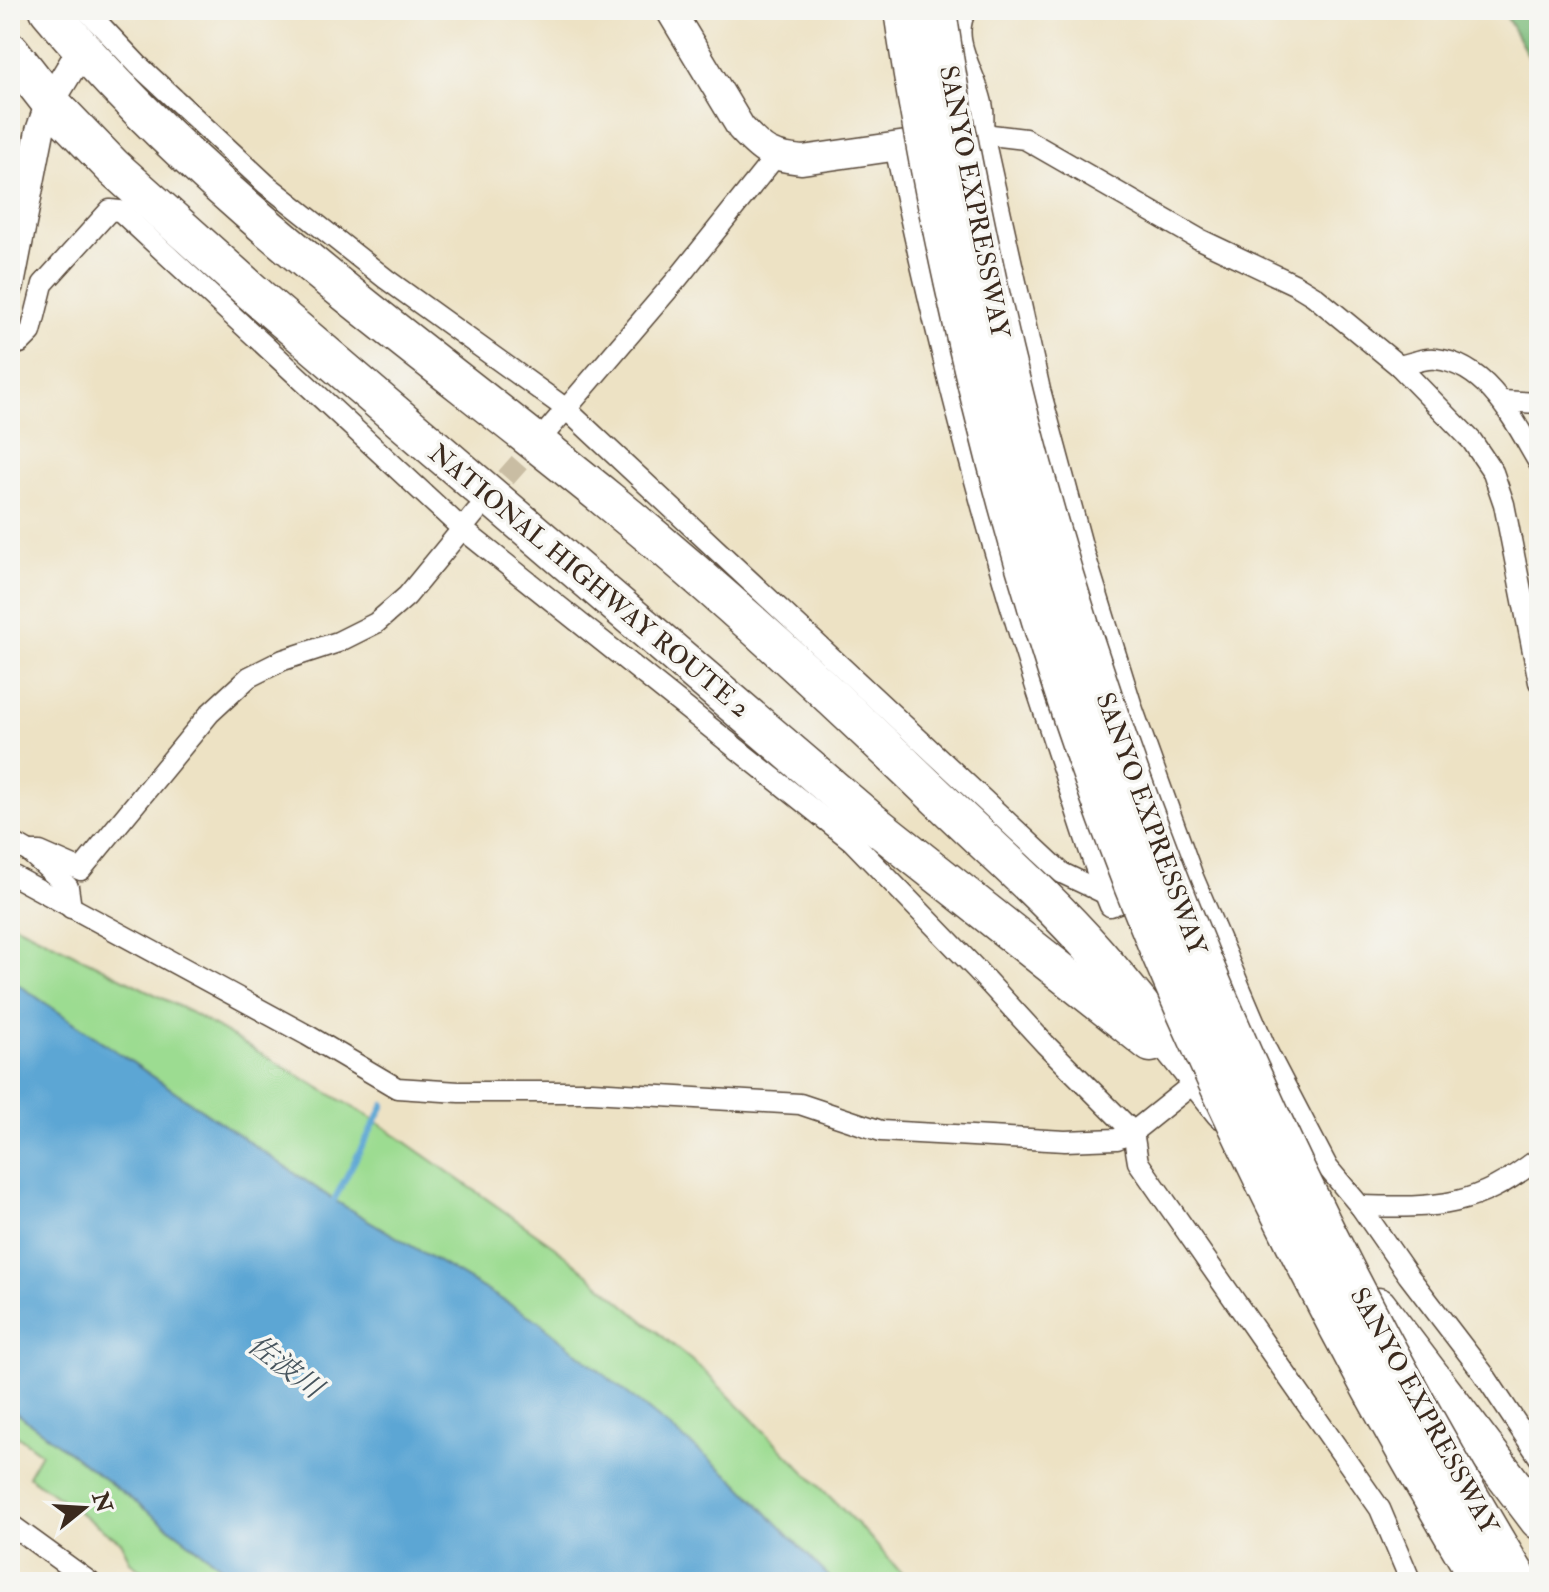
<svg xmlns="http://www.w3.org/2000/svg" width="1549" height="1592" font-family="'IM FELL Double Pica','Noto Serif JP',serif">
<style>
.green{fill:#9cdc91;stroke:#6c8358;stroke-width:2}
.forest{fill:#7dbc7b;stroke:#5c734c;stroke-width:2}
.water{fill:#5ca6d4;stroke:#4c6879;stroke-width:2}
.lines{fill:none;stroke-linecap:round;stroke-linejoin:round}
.stream{stroke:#5ca6d4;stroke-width:6}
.street-tunnel{stroke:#c9bda3;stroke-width:20;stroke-dasharray:20 10;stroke-linecap:butt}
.street-casing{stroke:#564637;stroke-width:23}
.secondary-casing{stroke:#564637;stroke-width:31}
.highway-casing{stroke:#564637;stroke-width:41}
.street{stroke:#fff;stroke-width:20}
.secondary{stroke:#fff;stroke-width:28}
.highway{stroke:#fff;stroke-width:38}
.highway-bridge-casing{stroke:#564637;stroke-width:41;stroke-linecap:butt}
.highway-bridge{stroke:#fff;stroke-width:38}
.labels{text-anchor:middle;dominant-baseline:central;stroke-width:7;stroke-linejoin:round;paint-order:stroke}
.street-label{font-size:26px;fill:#3b2a1e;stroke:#f6f6f2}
.water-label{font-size:28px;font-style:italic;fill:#47555e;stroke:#f6f6f2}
</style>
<rect width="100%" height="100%" fill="#f6f6f2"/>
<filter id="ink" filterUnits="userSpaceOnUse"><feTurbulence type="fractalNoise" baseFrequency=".0125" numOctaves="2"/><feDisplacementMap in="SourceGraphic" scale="16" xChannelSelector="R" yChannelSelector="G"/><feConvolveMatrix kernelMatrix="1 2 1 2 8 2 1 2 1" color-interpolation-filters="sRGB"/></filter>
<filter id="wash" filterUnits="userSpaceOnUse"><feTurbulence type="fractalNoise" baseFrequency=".006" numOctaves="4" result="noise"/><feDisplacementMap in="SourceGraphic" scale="32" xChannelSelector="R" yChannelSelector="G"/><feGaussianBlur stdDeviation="1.8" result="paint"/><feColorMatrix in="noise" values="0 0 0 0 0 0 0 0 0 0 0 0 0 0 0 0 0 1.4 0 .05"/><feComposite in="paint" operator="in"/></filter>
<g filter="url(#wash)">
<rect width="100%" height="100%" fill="#ede2c4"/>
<!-- green -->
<g class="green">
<path d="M10,922L190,1012L373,1119L555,1247L703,1370L867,1534L909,1582H834L736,1481L538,1321L334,1200L10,979Z"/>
<path d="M10,1408L242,1582H158L130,1562L122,1543L28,1476L41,1453L10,1430Z"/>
</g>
<!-- forest -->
<path class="forest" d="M1500,10H1539V76L1505,14Z"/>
<!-- water -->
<path class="water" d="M10,979L334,1200L538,1321L736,1481L834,1582H242L10,1408Z"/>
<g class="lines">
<!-- stream -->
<path class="stream" d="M334,1200L384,1105"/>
</g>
</g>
<g filter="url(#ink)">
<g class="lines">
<!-- street-tunnel -->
<path class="street-tunnel" d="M486,500L542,437"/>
<!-- street casing -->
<g class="street-casing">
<g id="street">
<path d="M86,10L138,65L266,184L386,279L565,408L1062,873L1104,893"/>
<path d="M966,10C948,42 979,76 983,109C984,117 983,126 983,134L1040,390L1083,549L1133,710L1193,877L1266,1049L1328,1168L1360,1206L1408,1275L1483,1373L1539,1457"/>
<path d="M983,134L1025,139L1199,239L1296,285L1314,296L1399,366L1472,441L1493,472L1504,504L1539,682"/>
<path d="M895,147C938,352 990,553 1057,751C1074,802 1089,855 1110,906L1143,894"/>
<path d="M10,333L20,343L31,332L43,284L110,210L120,211L461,528L852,841L976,969L1045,1044L1133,1132L1138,1162L1380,1509L1411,1582"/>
<path d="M1399,366C1410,364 1425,357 1436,359C1489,365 1515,423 1539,463"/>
<path d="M1502,401L1539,403"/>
<path d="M549,429L678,278L775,157"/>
<path d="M10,841L29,852L68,887L71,908"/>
<path d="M29,852H40L81,870L210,713L249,677L283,660L338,642L376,623L407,596L476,512"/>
<path d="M10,874L307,1035L397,1088L459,1092H592L800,1104L881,1131L1065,1141L1117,1139L1133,1132L1204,1075"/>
<path d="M1360,1206C1439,1208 1475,1208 1539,1158"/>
<path d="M10,1524L90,1582"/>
</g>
</g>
<!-- secondary casing -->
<g class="secondary-casing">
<g id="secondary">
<path d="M670,10L741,128C763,152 770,157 802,160L983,134"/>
<path d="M10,285L40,131L50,102L82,49"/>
</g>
</g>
<!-- highway casing -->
<g class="highway-casing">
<g id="highway">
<path d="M49,10C208,202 417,344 609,501C722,593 829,693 934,794C988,846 1046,896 1096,953C1140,1004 1182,1057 1224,1110"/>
<path d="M10,51L50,102L113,167L259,298L868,819L1151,1043"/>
<path d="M1378,1307L1539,1520"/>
</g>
</g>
<!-- street -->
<use href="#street" class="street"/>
<!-- secondary -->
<use href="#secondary" class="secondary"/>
<!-- highway -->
<use href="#highway" class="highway"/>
<!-- highway-bridge casing -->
<g class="highway-bridge-casing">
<g id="highway-bridge">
<path d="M903,10C916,102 934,194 954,285C1009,538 1086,789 1192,1026C1277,1217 1374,1402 1481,1582"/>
<path d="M937,10C950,105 970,200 990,293C1091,749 1277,1184 1520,1582"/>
</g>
</g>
<!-- highway-bridge -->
<use href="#highway-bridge" class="highway-bridge"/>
</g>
</g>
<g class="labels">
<!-- street labels -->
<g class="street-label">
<text transform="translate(974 202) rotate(79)">SANYO EXPRESSWAY</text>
<text transform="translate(589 581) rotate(40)">NATIONAL HIGHWAY ROUTE 2</text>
<text transform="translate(1151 824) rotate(70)">SANYO EXPRESSWAY</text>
<text transform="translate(1424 1411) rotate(61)">SANYO EXPRESSWAY</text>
</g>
<!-- water labels -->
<g class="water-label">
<text transform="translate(285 1367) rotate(37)">佐波川</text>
</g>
</g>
<!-- margin -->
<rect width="1549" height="1592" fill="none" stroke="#f6f6f2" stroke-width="40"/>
<!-- north arrow -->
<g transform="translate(84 1508) rotate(72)" stroke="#f6f6f2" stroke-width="6" paint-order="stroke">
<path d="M0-6L14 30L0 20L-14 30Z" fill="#3b2a1e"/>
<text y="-12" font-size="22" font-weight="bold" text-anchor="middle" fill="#3b2a1e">N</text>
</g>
</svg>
